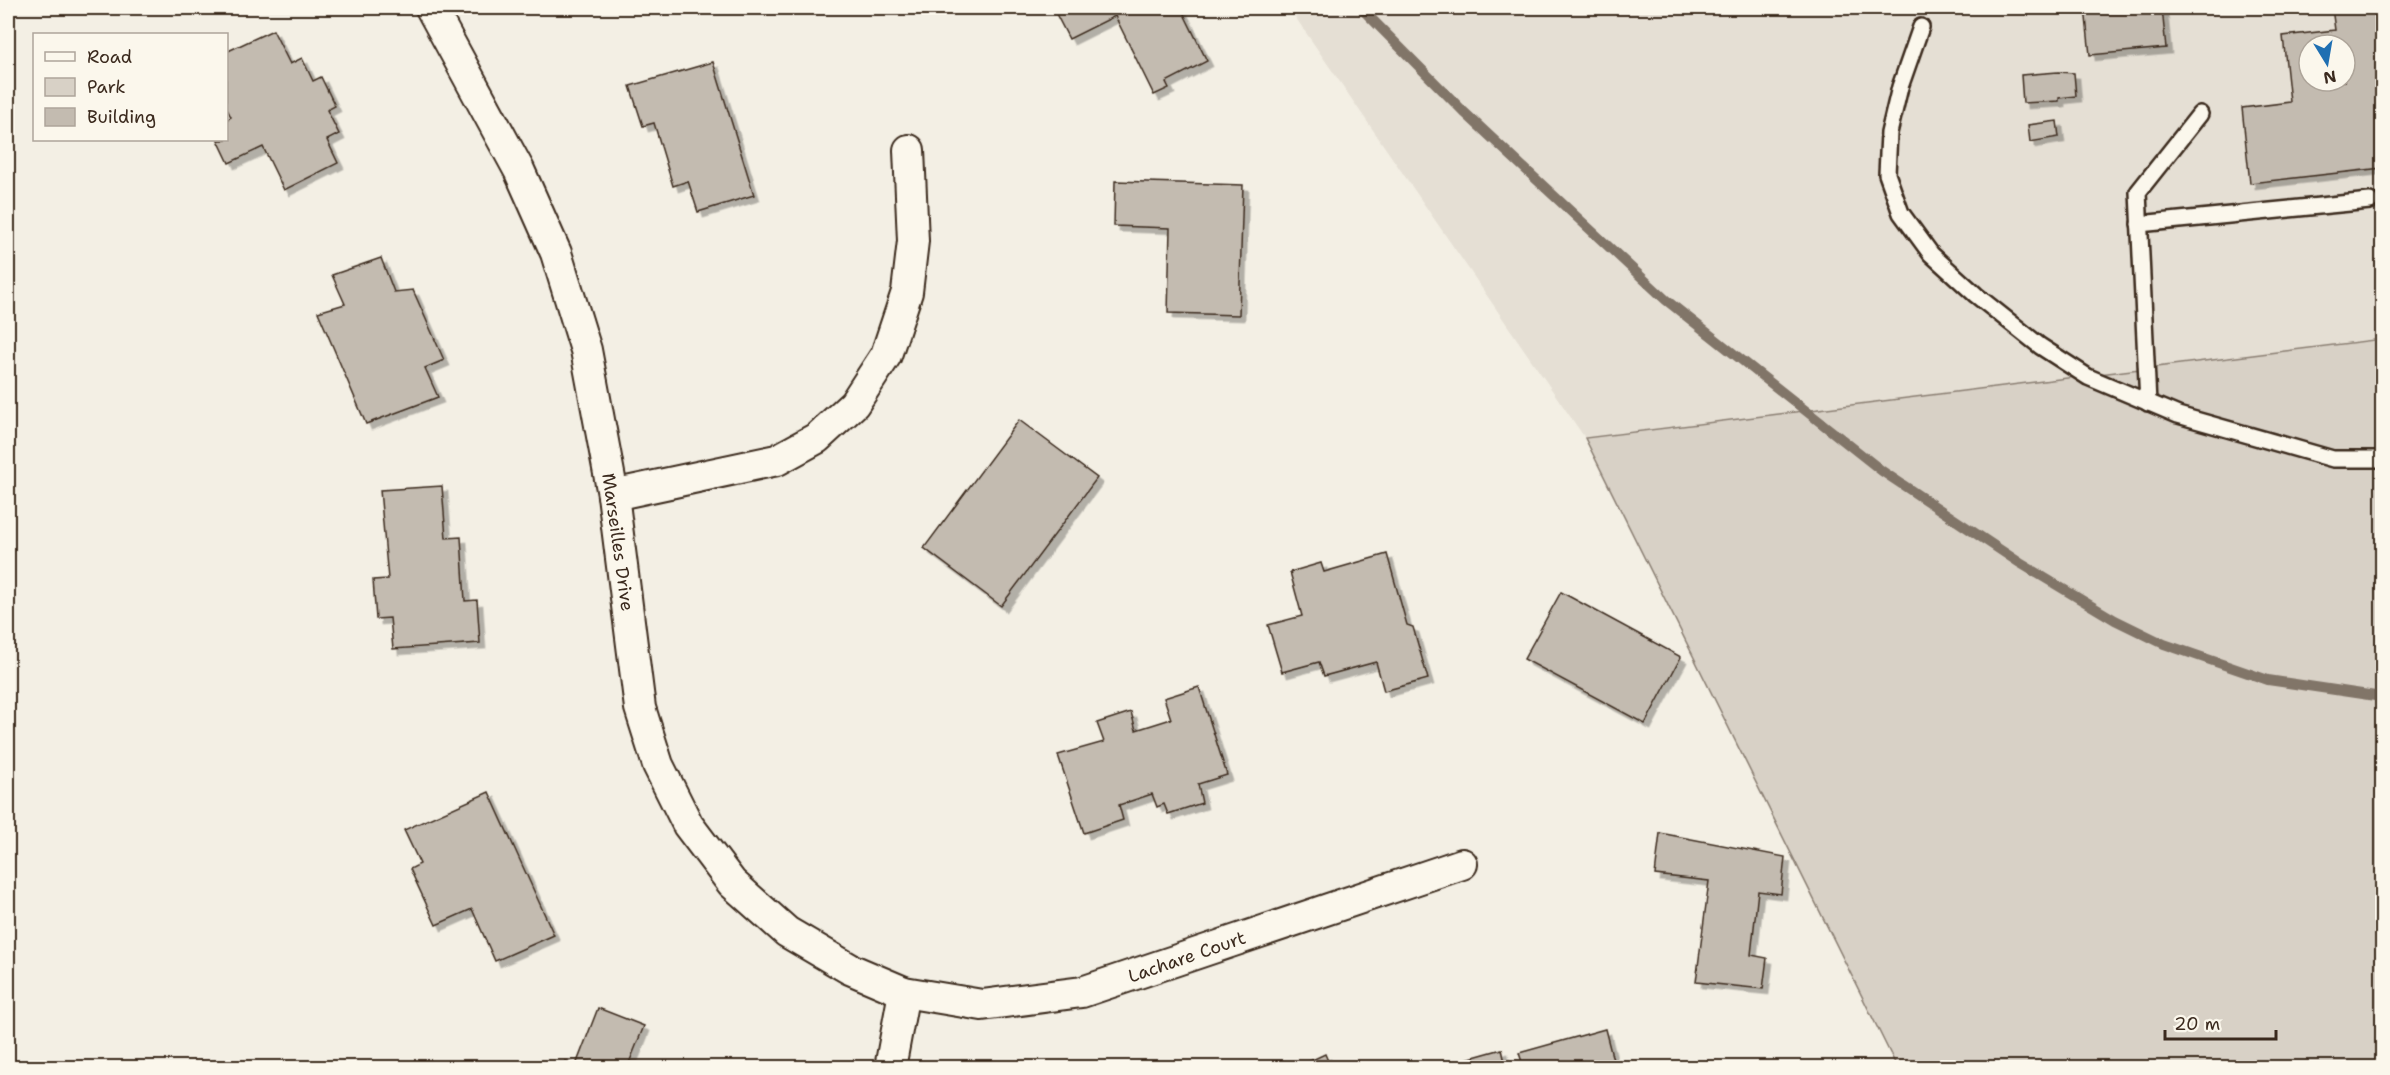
<svg xmlns="http://www.w3.org/2000/svg" width="2390" height="1075" font-family="'Shantell Sans',sans-serif">
<style>
.built{fill:#e5dfd4;fill-rule:evenodd}
.green{fill:#d8d1c6;stroke:#8a7e72;stroke-width:1.5}
.lines{fill:none;stroke-linecap:round;stroke-linejoin:round}
.stream{stroke:#817468;stroke-width:10}
.building{fill:#c3bbb0;stroke:#3b2a1e;stroke-width:1.5;fill-rule:evenodd;filter:url(#shadow)}
.lane-casing{stroke:#3b2a1e;stroke-width:20}
.street-casing{stroke:#3b2a1e;stroke-width:34}
.lane{stroke:#fbf7ec;stroke-width:15}
.street{stroke:#fbf7ec;stroke-width:30}
.labels{text-anchor:middle;dominant-baseline:central;stroke-width:6;stroke-linejoin:round;paint-order:stroke}
.street-label{font-size:18px;fill:#3b2a1e;stroke:#fbf7ec}
</style>
<defs>
<filter id="shadow"><feDropShadow dx="5.5" dy="5.5" stdDeviation="0" flood-color="#0004"/></filter>
</defs>
<rect width="100%" height="100%" fill="#f3efe4"/>
<filter id="ink" filterUnits="userSpaceOnUse"><feTurbulence type="fractalNoise" baseFrequency=".0167" numOctaves="2"/><feDisplacementMap in="SourceGraphic" scale="12" xChannelSelector="R" yChannelSelector="G"/><feConvolveMatrix kernelMatrix="1 2 1 2 8 2 1 2 1" color-interpolation-filters="sRGB"/></filter>
<g filter="url(#ink)">
<!-- built -->
<path class="built" d="M1289,8H2382V339L1585,438ZM2309,45H2345V81H2309Z"/>
<!-- green -->
<path class="green" d="M2382,339V1067H1897L1585,438Z"/>
<g class="lines">
<!-- stream -->
<path class="stream" d="M1361,8L1464,112L1666,300L1882,471L2020,563L2115,620L2164,644L2268,680L2382,697"/>
</g>
<!-- building -->
<g class="building">
<path d="M1053,8H1181L1207,61L1166,82L1169,88L1154,95L1115,16L1069,39Z"/>
<path d="M2085,8H2162L2166,48L2090,55Z"/>
<path d="M2332,8H2382V168L2250,183L2242,108L2290,102L2283,36L2335,30ZM2309,45H2345V81H2309Z"/>
<path d="M273,30L290,64L302,58L313,81L321,77L335,106L327,110L339,134L327,140L338,163L284,190L263,147L229,163L218,140H226V120L231,117L226,107V52Z"/>
<path d="M713,62L754,195L698,212L688,181L673,186L654,123L643,126L630,86Z"/>
<path d="M2058,72L2074,73L2076,96L2059,98V101L2023,103L2021,75Z"/>
<path d="M2057,121L2059,137L2030,142L2028,125Z"/>
<path d="M1115,181L1243,185L1239,315L1168,313L1170,228L1114,226Z"/>
<path d="M381,258L394,292L413,290L444,360L425,368L438,397L366,424L318,312L345,304L332,275Z"/>
<path d="M1019,420L1097,478L1001,606L924,548Z"/>
<path d="M442,486L446,538L461,537L465,601L477,600L480,643L393,649L390,618L376,619L373,580L388,579L380,490Z"/>
<path d="M1387,554L1407,625L1413,627L1428,679L1384,691L1376,662L1324,676L1319,662L1282,672L1268,625L1302,616L1290,572L1321,563L1324,572Z"/>
<path d="M1561,592L1681,657L1645,724L1524,659Z"/>
<path d="M1199,687L1227,775L1198,784L1202,803L1168,814L1164,804L1157,807L1152,794L1119,805L1123,820L1084,833L1058,755L1104,742L1097,723L1131,712L1136,730L1171,719L1164,698Z"/>
<path d="M489,792L554,935L495,961L472,909L436,925L410,869L420,864L404,830Z"/>
<path d="M1660,833L1785,857L1781,894L1758,891L1751,955L1767,958L1763,989L1696,982L1709,881L1655,875Z"/>
<path d="M598,1008L644,1026L627,1068H564L566,1061L576,1065Z"/>
<path d="M1605,1029L1615,1068H1461L1459,1061L1502,1049L1506,1067L1522,1062L1519,1053Z"/>
<path d="M1325,1054L1331,1068H1295Z"/>
</g>
<g class="lines">
<!-- lane casing -->
<g class="lane-casing">
<g id="lane">
<path d="M1921,27L1900,87L1889,133L1887,174L1901,213L1931,254L1976,295L2040,346L2088,377L2178,415L2333,459H2382"/>
<path d="M2139,224L2370,201"/>
<path d="M2148,403L2138,192L2200,114"/>
</g>
</g>
<!-- street casing -->
<g class="street-casing">
<g id="street">
<path d="M431,8L519,170L556,253L586,350L613,495L640,708L658,765L688,825L732,883L787,932L850,969L904,992L982,1005L1082,992L1462,864"/>
<path d="M613,495L777,460L817,438L854,404L886,355L907,292L913,241L909,150"/>
<path d="M890,1068L904,992"/>
</g>
</g>
<!-- lane -->
<use href="#lane" class="lane"/>
<!-- street -->
<use href="#street" class="street"/>
</g>
</g>
<g class="labels">
<!-- street labels -->
<g class="street-label">
<text transform="translate(618 542) rotate(82)">Marseilles Drive</text>
<text transform="translate(1187 957) rotate(-19)">Lachare Court</text>
</g>
</g>
<!-- margin -->
<rect width="2390" height="1075" fill="none" stroke="#fbf7ec" stroke-width="30"/>
<rect x="15" y="15" width="2360" height="1045" fill="none" stroke="#3b2a1e" stroke-width="2" filter="url(#ink)"/>
<!-- legend -->
<rect x="33" y="33" width="195" height="108" fill="#fbf7ec" stroke="#aea59a" stroke-width="1.5"/>
<rect x="45" y="52" width="30" height="9" fill="#fbf7ec" stroke="#aea59a" stroke-width="1.5"/>
<text x="87" y="63" font-size="18" fill="#3b2a1e">Road</text>
<rect x="45" y="78" width="30" height="18" fill="#d8d1c6" stroke="#aea59a" stroke-width="1.5"/>
<text x="87" y="93" font-size="18" fill="#3b2a1e">Park</text>
<rect x="45" y="108" width="30" height="18" fill="#c3bbb0" stroke="#aea59a" stroke-width="1.5"/>
<text x="87" y="123" font-size="18" fill="#3b2a1e">Building</text>
<!-- north arrow -->
<g transform="translate(2327 63) rotate(169)"><circle r="28" fill="#fbf7ec" stroke="#aea59a" stroke-width="1.5"/>
<path d="M0-4.5L10 22L0 15L-10 22Z" fill="#1f6fb2"/>
<text y="-9" font-size="16" font-weight="bold" text-anchor="middle" fill="#3b2a1e">N</text>
</g>
<!-- scale -->
<path d="M2165 1030v9h111v-9" fill="none" stroke="#3b2a1e" stroke-width="3"/>
<text x="2174" y="1030" font-size="18" fill="#3b2a1e" stroke="#fbf7ec" stroke-width="4.5" paint-order="stroke">20 m</text>
</svg>
